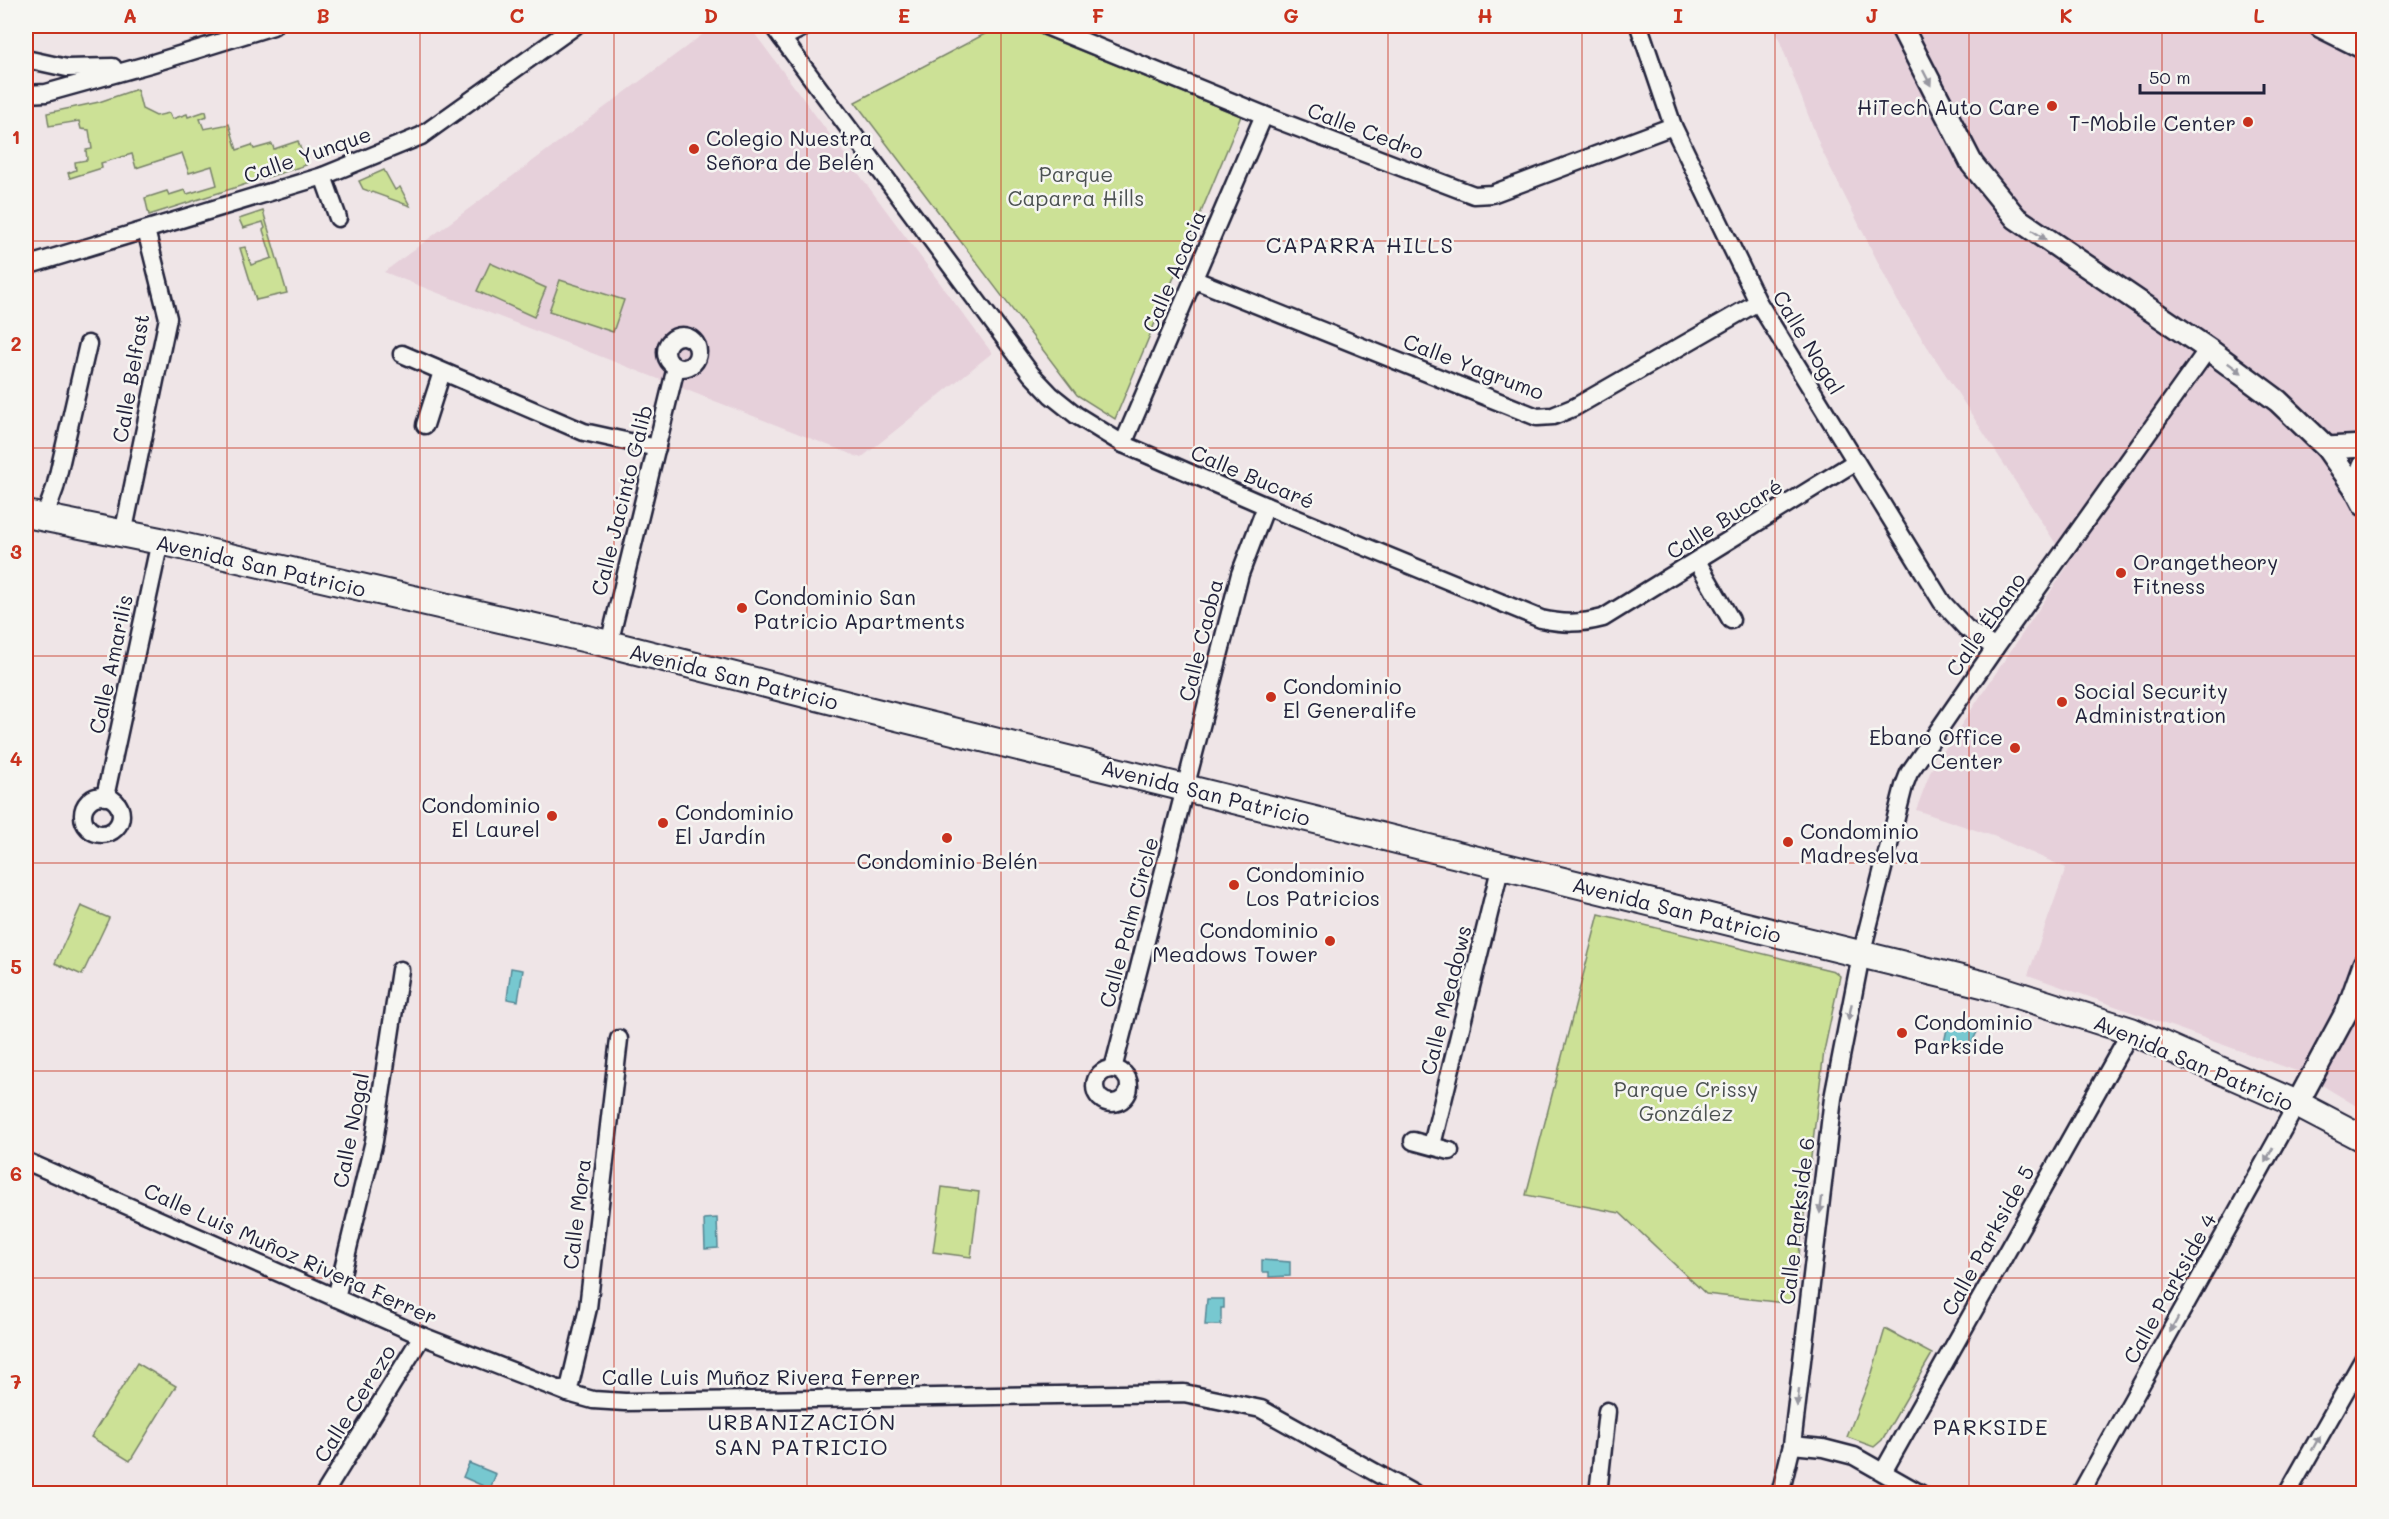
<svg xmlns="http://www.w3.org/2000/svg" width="2389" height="1519" font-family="Mali,sans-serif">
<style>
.built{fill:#e6d0da}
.green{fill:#cce196;stroke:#778268;stroke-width:1.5}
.water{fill:#77c8d0;stroke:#558694;stroke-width:1.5}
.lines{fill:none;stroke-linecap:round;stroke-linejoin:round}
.minor-casing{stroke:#22223b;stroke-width:21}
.tertiary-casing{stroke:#22223b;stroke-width:26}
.primary-casing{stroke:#22223b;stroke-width:30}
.minor{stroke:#f6f6f2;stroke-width:16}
.tertiary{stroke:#f6f6f2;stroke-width:21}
.primary{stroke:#f6f6f2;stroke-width:26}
.oneway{fill:#9797a0}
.grid{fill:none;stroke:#c8321e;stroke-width:1.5;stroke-opacity:0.55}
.poi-dot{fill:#c8321e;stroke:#f6f6f2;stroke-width:2}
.labels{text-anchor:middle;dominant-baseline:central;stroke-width:5;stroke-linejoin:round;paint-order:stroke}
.poi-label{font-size:21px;fill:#22223b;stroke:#f6f6f2;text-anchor:start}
.street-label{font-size:21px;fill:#22223b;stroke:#f6f6f2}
.park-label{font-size:21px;fill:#4c5252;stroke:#f6f6f2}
.neighbourhood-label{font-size:22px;letter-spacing:1.5px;fill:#22223b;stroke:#f6f6f2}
.neatline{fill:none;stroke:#c8321e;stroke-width:2}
.grid-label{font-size:20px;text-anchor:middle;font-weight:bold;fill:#c8321e}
</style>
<rect width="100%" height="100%" fill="#efe5e7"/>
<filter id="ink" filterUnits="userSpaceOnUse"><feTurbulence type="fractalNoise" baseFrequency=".0167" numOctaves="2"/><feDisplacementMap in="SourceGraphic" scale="12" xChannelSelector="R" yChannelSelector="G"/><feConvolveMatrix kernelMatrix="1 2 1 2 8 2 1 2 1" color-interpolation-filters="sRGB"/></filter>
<g filter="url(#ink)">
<!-- built -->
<g class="built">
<path d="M714,26H749L992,353L861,458L384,272Z"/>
<path d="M1774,26H2363V1110L2302,1073L2028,975L2066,868L1996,837L1916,810L1931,770L2069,564L1897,300L1822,151Z"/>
</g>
<!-- green -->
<g class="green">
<path d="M1000,26H1020L1241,116L1115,419L1077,395L855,102Z"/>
<path d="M137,89L142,109L156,116L169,113L172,119L187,114L188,117L206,111L207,116L200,119L204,129L229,124L237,150L252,145L254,149L272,144L274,149L298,141L306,165L149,215L145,198L167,191L169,195L185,190L187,194L217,185L212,166L189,173L182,153L136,168L132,154L101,163L102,168L70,178L68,173L76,170L75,162L87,160L86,150L92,149L89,130L81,129L79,121L49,126L47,113L99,102Z"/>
<path d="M384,170L395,190L400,187L410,206L363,189L359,181Z"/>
<path d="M263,211L287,293L256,300L240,248L245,247L251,265L272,258L263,230L265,228L263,222L243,228L239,219Z"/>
<path d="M490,263L546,288L534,317L477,291Z"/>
<path d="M560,280L624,300L613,332L549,311Z"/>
<path d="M81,906L109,918L82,975L55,963Z"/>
<path d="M1599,914L1834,971L1840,976L1824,1051L1793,1304L1706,1294L1620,1213L1526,1195Z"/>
<path d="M942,1187L979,1192L971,1257L933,1252Z"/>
<path d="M1885,1329L1932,1354L1882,1440L1874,1447L1847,1437L1872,1373Z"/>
<path d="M137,1363L176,1386L130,1461L91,1437Z"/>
</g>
<!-- water -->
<g class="water">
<path d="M511,968L523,970L518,1001L507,999Z"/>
<path d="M1948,1024L1977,1032L1969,1049L1944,1043Z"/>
<path d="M717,1218L718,1248L705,1249L704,1219Z"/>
<path d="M1262,1260L1290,1262V1276L1269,1277V1272H1262Z"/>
<path d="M1207,1299H1224V1308H1221V1325H1205Z"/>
<path d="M469,1463L496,1474L490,1489L463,1477Z"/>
</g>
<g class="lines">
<!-- minor casing -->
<g class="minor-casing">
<g id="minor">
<path d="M773,26L1031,374L1051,395L1076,415L1123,444L1266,506L1541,619C1563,624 1580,624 1603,618L1855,462"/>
<path d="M1046,26L1264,115L1474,195L1492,194L1673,126"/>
<path d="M1639,26L1673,126L1758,302L1942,602L1966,628L1995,648"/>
<path d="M782,38L806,26"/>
<path d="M26,59L67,68L113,67"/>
<path d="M26,94L46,93L150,64L273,26"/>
<path d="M323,176L338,218"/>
<path d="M26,266L323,176L421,136L575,26"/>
<path d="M1195,280L1537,417L1553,416L1575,407L1758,302"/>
<circle cx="682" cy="352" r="16"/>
<path d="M402,354L584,432L657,448"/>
<path d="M425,425L442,372"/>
<path d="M1123,444L1264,115"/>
<path d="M44,518L55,488L88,344"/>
<path d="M123,534L168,318L146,230"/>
<path d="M1697,561L1731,620"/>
<path d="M609,644L676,367"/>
<circle cx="102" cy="815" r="19"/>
<path d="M105,797L160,541"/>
<circle cx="1112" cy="1086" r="17"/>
<path d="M1113,1069L1240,574L1266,506"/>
<path d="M1413,1141L1450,1151"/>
<path d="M1432,1145L1501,865"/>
<path d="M26,1161L422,1336L568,1393L593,1400L625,1402L1184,1393L1261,1409L1414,1494"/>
<path d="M336,1298L374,1141L400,970"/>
<path d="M568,1393L588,1308L619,1039"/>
<path d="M1792,1445L1823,1448L1854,1456L1921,1494"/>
<path d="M1883,1472L2131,1031"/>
<path d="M324,1494L422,1336"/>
<path d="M1598,1494L1607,1411"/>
<path d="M1780,1494L1792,1445L1833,1098L1861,955L1904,786L1909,773L1995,648L2208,349"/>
<path d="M2080,1494L2297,1104"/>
<path d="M2287,1494L2364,1358"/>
</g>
</g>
<!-- tertiary casing -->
<g class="tertiary-casing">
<g id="tertiary">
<path d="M1901,26L1972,164L2016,218L2208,349L2278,401L2327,448L2355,488L2364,505"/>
<path d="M2320,26L2364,48"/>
<path d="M2327,448L2364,446"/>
<path d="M2355,488L2364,465"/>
<path d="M2297,1104L2348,1009L2364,964"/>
</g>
</g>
<!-- primary casing -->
<g class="primary-casing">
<path id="primary" d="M26,514L160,541L609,644L868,710L1986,985L2131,1031L2297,1104L2364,1139"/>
</g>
<!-- minor -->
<use href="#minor" class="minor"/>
<!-- tertiary -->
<use href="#tertiary" class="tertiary"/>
<!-- primary -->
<use href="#primary" class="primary"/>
</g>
<!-- one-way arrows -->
<defs><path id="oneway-solid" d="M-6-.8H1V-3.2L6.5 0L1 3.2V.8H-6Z" transform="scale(1.5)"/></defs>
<g class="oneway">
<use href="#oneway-solid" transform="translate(1927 78) rotate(63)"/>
<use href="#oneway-solid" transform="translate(2039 235) rotate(34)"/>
<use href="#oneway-solid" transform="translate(2235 368) rotate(36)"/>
<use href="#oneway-solid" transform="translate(1850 1012) rotate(101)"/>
<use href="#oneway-solid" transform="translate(2269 1155) rotate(119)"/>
<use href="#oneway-solid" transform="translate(1821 1205) rotate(97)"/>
<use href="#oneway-solid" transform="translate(2174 1325) rotate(119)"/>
<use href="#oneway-solid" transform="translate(1798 1398) rotate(97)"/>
<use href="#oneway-solid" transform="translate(2316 1443) rotate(-61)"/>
</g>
</g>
<!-- grid -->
<path class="grid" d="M227,26V1494M420,26V1494M614,26V1494M807,26V1494M1001,26V1494M1194,26V1494M1388,26V1494M1582,26V1494M1775,26V1494M1969,26V1494M2162,26V1494M26,241H2364M26,448H2364M26,656H2364M26,863H2364M26,1071H2364M26,1278H2364"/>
<!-- markers -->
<g class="poi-dot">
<circle cx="2052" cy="106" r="6"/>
<circle cx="2248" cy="122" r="6"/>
<circle cx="694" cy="149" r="6"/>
<circle cx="2121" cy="573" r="6"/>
<circle cx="742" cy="608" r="6"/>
<circle cx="1271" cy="697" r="6"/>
<circle cx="2062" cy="702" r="6"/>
<circle cx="2015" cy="748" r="6"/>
<circle cx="552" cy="816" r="6"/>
<circle cx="663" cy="823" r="6"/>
<circle cx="947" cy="838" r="6"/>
<circle cx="1788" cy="842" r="6"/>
<circle cx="1234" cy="885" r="6"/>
<circle cx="1330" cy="941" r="6"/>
<circle cx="1902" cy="1033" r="6"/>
</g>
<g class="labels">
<!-- poi labels -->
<g class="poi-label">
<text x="2040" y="106" text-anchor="end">HiTech Auto Care</text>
<text x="2236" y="122" text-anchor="end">T-Mobile Center</text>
<text x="706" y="137">Colegio Nuestra<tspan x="706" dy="24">Señora de Belén</tspan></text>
<text x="2133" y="561">Orangetheory<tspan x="2133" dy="24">Fitness</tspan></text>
<text x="754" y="596">Condominio San<tspan x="754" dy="24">Patricio Apartments</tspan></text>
<text x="1283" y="685">Condominio<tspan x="1283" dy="24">El Generalife</tspan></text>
<text x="2074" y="690">Social Security<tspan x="2074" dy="24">Administration</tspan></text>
<text x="2003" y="736" text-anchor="end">Ebano Office<tspan x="2003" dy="24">Center</tspan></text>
<text x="540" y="804" text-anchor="end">Condominio<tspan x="540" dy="24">El Laurel</tspan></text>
<text x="675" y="811">Condominio<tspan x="675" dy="24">El Jardín</tspan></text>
<text x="1800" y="830">Condominio<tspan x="1800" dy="24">Madreselva</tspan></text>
<text x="947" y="860" text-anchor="middle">Condominio Belén</text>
<text x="1246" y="873">Condominio<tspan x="1246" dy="24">Los Patricios</tspan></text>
<text x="1318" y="929" text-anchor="end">Condominio<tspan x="1318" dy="24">Meadows Tower</tspan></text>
<text x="1914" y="1021">Condominio<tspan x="1914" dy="24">Parkside</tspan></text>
</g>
<!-- street labels -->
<g class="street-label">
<text transform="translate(1366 130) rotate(21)">Calle Cedro</text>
<text transform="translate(307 154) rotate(-19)">Calle Yunque</text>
<text transform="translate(1173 271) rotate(-67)">Calle Acacia</text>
<text transform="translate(1809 342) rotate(59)">Calle Nogal</text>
<text transform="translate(1474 366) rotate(21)">Calle Yagrumo</text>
<text transform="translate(130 378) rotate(-80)">Calle Belfast</text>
<text transform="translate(1253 476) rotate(23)">Calle Bucaré</text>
<text transform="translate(621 500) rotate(-76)">Calle Jacinto Galib</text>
<text transform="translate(1724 518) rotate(-32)">Calle Bucaré</text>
<text transform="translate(261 565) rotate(13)">Avenida San Patricio</text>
<text transform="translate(1985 624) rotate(-55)">Calle Ébano</text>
<text transform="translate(1200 640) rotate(-76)">Calle Caoba</text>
<text transform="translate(110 664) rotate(-78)">Calle Amarilis</text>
<text transform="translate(734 676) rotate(14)">Avenida San Patricio</text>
<text transform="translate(1206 792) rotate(14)">Avenida San Patricio</text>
<text transform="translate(1677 909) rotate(14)">Avenida San Patricio</text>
<text transform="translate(1128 922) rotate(-75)">Calle Palm Circle</text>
<text transform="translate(1445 1000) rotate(-76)">Calle Meadows</text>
<text transform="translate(2194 1062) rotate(23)">Avenida San Patricio</text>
<text transform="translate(350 1130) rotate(-79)">Calle Nogal</text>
<text transform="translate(576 1214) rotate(-83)">Calle Mora</text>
<text transform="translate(1796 1221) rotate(-83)">Calle Parkside 6</text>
<text transform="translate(1987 1240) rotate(-61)">Calle Parkside 5</text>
<text transform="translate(291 1253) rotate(24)">Calle Luis Muñoz Rivera Ferrer</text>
<text transform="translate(2169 1288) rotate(-61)">Calle Parkside 4</text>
<text x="761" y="1376">Calle Luis Muñoz Rivera Ferrer</text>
<text transform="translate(354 1403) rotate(-58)">Calle Cerezo</text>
</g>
<!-- park labels -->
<g class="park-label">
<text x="1076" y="173">Parque<tspan x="1076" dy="24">Caparra Hills</tspan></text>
<text x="1686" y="1088">Parque Crissy<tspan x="1686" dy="24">González</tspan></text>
</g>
<!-- neighbourhood labels -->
<g class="neighbourhood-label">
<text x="1360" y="244">CAPARRA HILLS</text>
<text x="802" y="1421">URBANIZACIÓN<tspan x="802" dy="25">SAN PATRICIO</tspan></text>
<text x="1991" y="1426">PARKSIDE</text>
</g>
</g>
<!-- margin -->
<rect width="2389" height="1519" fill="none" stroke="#f6f6f2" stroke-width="66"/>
<!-- scale -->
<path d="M2140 84v9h124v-9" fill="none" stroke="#22223b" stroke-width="3"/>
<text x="2149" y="84" font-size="18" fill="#22223b" stroke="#f6f6f2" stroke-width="4.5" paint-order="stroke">50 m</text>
<rect x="33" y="33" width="2323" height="1453" class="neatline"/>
<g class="grid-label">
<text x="130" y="23">A</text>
<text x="323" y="23">B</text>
<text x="517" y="23">C</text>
<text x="711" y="23">D</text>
<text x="904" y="23">E</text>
<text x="1098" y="23">F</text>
<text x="1291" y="23">G</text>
<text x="1485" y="23">H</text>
<text x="1678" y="23">I</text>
<text x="1872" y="23">J</text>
<text x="2066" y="23">K</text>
<text x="2259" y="23">L</text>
<text x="16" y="144">1</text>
<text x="16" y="351">2</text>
<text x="16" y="559">3</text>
<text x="16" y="766">4</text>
<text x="16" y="974">5</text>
<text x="16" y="1181">6</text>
<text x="16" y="1389">7</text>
</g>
</svg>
